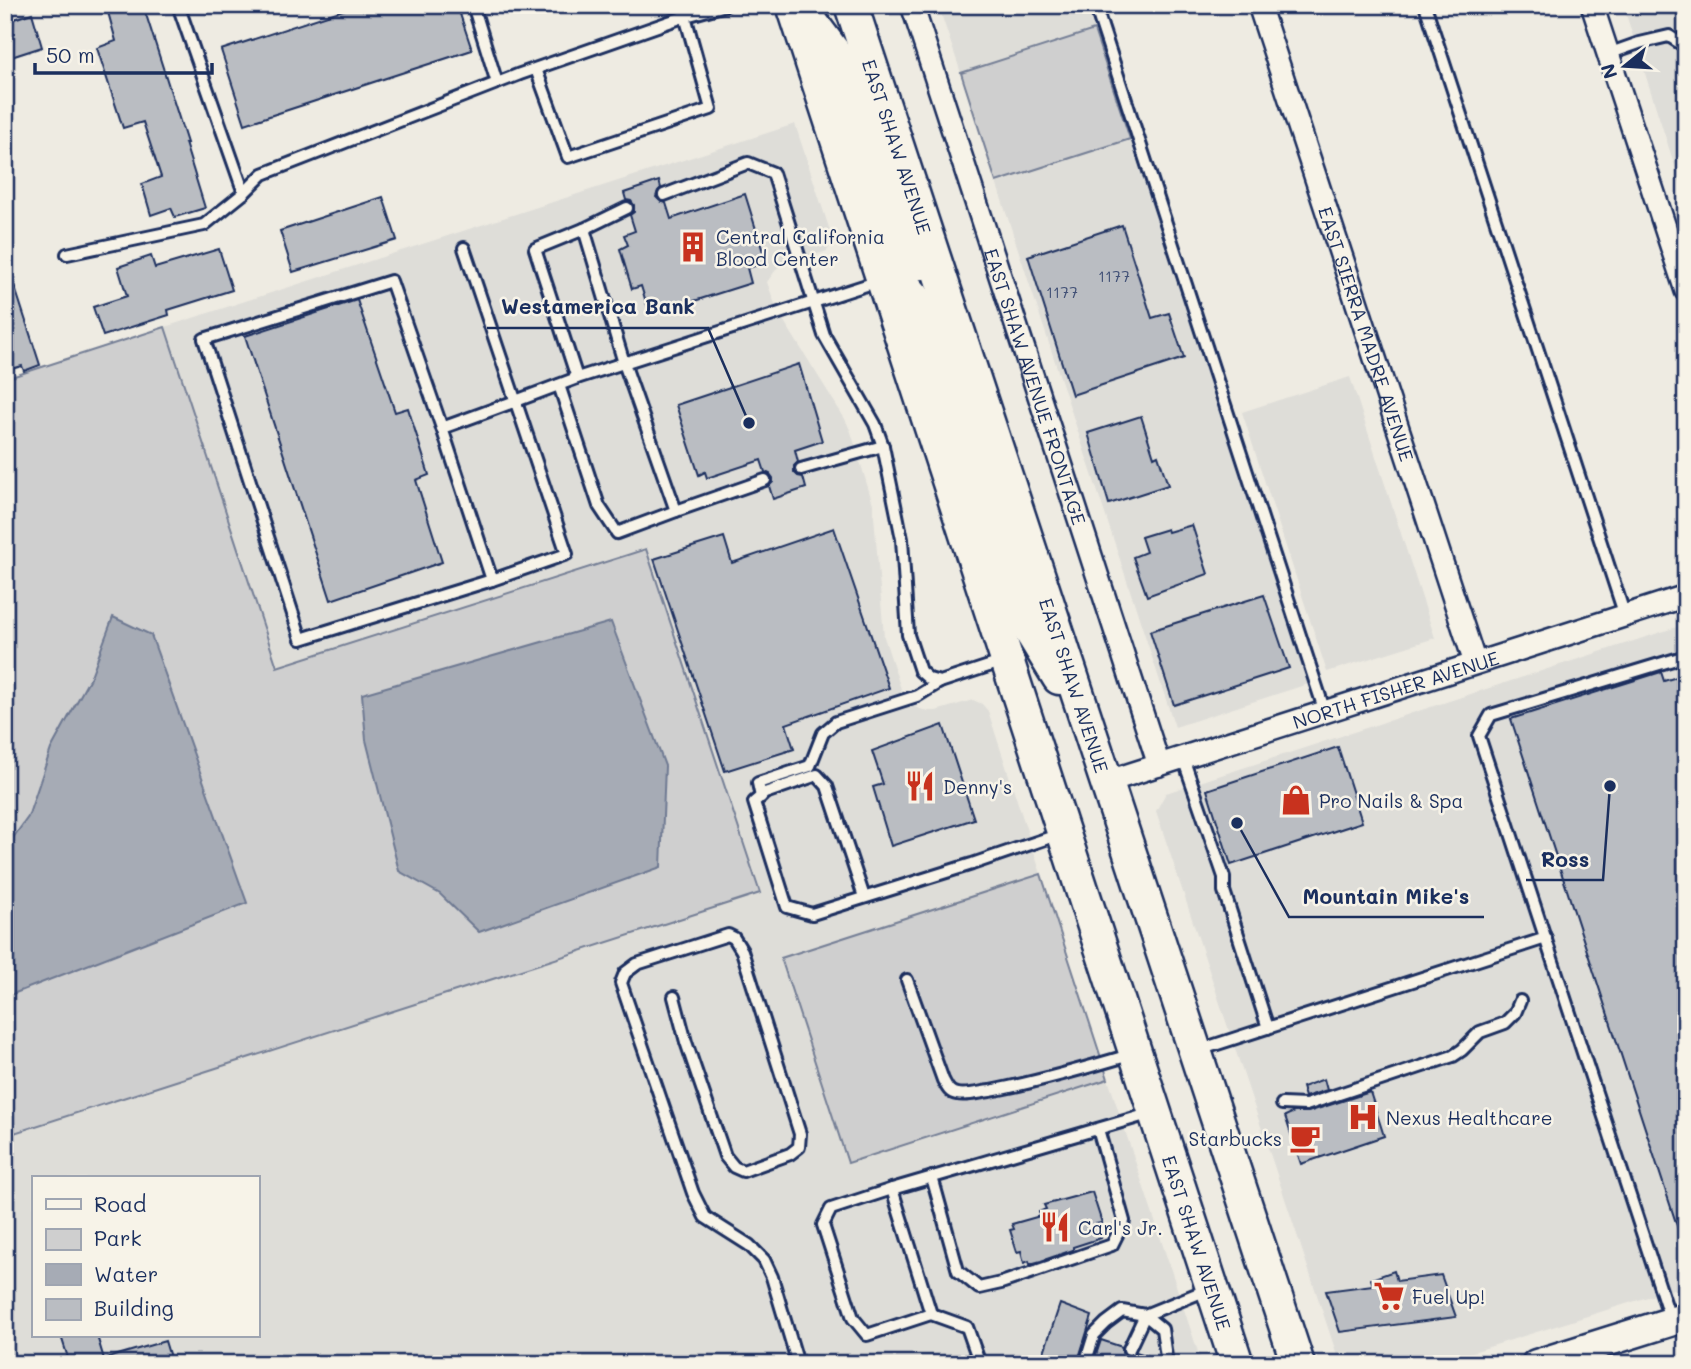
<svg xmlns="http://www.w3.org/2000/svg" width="1691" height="1369" font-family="Mali,sans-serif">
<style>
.built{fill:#deddd8;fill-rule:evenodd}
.green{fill:#cfcfcf;stroke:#757f96;stroke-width:2}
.water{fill:#a6abb5;stroke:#6e7992;stroke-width:2}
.building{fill:#babdc2;stroke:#1b2f5e;stroke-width:2}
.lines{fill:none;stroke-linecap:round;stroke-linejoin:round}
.service-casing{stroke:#1b2f5e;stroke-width:16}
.minor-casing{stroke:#1b2f5e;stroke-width:26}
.secondary-casing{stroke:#1b2f5e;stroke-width:33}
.primary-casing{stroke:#1b2f5e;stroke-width:37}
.service{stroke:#f7f3e8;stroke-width:10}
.minor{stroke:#f7f3e8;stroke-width:21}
.secondary{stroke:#f7f3e8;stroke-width:28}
.primary{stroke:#f7f3e8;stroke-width:32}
.labels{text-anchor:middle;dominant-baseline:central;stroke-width:5;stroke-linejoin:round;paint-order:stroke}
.number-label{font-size:16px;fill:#435277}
.street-label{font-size:19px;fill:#1b2f5e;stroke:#f7f3e8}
.poi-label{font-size:19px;fill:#1b2f5e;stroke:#f7f3e8;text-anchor:start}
.leader{fill:none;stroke:#1b2f5e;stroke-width:2.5}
.callout-dot{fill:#1b2f5e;stroke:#f7f3e8;stroke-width:2.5}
.callout-label{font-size:21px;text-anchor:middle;font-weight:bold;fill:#1b2f5e;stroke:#f7f3e8;stroke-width:5;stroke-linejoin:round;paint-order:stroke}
</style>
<rect width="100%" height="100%" fill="#eeebe2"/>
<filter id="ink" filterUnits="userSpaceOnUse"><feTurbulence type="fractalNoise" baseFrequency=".0143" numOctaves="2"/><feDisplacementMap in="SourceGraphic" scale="14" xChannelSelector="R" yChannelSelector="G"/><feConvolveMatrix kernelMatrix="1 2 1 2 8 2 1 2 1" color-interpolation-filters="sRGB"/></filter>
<g filter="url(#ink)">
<!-- built -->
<g class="built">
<path d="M938,5H1086L1094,30L961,73Z"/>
<path d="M1623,5H1686V201Z"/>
<path d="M795,124L833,240L827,251L778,267L767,282L777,310L845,419L851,432L873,504L884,637L902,692L908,702L917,708L927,711H936L973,700L982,704L988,711L1041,874L781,958L849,1163L1108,1079L1202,1364H5V1136L760,893L646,549L277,668L165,327ZM33,1178H257V1336H33Z"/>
<path d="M1130,139L1308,684L1175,727L996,182Z"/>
<path d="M1350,377L1435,638L1327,672L1242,412Z"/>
<path d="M1686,624V1285L1435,1364H1340L1156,811L1166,793Z"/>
</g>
<!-- green -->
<g class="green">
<path d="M1094,30L1130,139L996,182L961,73Z"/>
<path d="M165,327L277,667L646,549L760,893L5,1136V379Z"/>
<path d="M1041,874L1108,1079L848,1163L781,958Z"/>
</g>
<!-- water -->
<g class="water">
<path d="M113,617L151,635L247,903L5,997V849L28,817L51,749L91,676Z"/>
<path d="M611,622L665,766L661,867L479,932L440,894L399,871L366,740L362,694Z"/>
</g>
<!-- building -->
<g class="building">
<path d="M106,5H143L187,143H185L205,208L175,217L171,208L151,215L142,184L161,177L143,122L123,128L97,48L116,41Z"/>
<path d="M358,5H457L472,50L245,124L221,50Z"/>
<path d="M32,13L42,47L5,59V22Z"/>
<path d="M659,181L661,188L658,191L656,197L660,201L666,203L671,219L745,194L764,255L755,257L758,265L747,268L751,283L650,315L641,286L632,289L620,249L628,245L624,235L635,231L630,215L634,212V205L631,201L626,200L624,193Z"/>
<path d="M383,197L397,240L293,272L280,231Z"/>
<path d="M1122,225L1152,318L1169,313L1184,358L1072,395L1028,256Z"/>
<path d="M219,249L232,290L168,310L169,315L103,336L93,307L127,296L118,267L151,256L155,268Z"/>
<path d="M9,269L40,365L24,371L22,366L5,371V270Z"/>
<path d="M357,300L395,412L408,408L429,475L416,480L442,562L331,600L245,336Z"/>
<path d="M799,364L822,441L795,450L798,462L794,466V472L798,476L803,477L806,488L773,499L769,486L773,482V478L770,474L765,472L761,460L707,478L705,472L699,475L676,405Z"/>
<path d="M1141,416L1154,457L1158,455L1168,485L1109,504L1088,433Z"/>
<path d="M1192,525L1208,574L1147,596L1133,557L1146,552L1141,537L1167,529L1168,532Z"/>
<path d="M834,528L889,688L786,724L794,749L725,771L654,559L724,537L732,563Z"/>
<path d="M1264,595L1289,668L1174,705L1150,631Z"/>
<path d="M1661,672L1664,681L1686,674V1240L1682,1241L1511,719Z"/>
<path d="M943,725L974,819L891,846L873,787L883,784L872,751Z"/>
<path d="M1338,747L1362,822L1231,865L1207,790Z"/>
<path d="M1324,1079L1327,1090L1305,1097L1302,1087Z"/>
<path d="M1370,1092L1384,1136L1301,1164L1285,1116L1294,1112H1308Z"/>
<path d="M1092,1192L1102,1223L1096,1224L1101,1238L1073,1247V1250L1041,1261L1030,1264L1029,1261L1024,1263L1021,1251L1017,1252L1010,1230L1014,1229L1012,1224L1040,1216L1039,1212L1046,1209L1044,1205Z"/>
<path d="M1394,1271L1397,1281L1441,1275L1456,1317L1340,1332L1326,1291L1373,1285L1371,1279Z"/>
<path d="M1060,1304L1092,1316L1077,1364H1040Z"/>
<path d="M61,1336H97L104,1359L165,1341L172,1364H70Z"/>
<path d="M1101,1340L1122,1347V1353L1126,1356H1133L1136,1352L1158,1359L1159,1364H1093Z"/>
</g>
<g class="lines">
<!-- service casing -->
<g class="service-casing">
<g id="service">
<path d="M178,5L244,193"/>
<path d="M473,5L497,83"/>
<path d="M1095,5L1325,712"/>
<path d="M1425,5L1625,616"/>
<path d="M1608,54L1639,43L1669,36L1686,47"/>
<path d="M536,69L568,157L711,109L682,5"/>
<path d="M664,195L748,163L773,173L824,335L875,424L883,446L902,539L908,635L920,671L929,679L940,682L1004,661"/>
<path d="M584,229L627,208"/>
<path d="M464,248L567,554L492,580L301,639L204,339L391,281L442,428C487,412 532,395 577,378L882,280"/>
<path d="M67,254L204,225L244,193L263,174L520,74L686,16L726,5"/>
<path d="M559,385L599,506L617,533L676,511L624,363L584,229L535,249L577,378"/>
<path d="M442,428L492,580"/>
<path d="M801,469L883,446"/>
<path d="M676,511L765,480"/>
<path d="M1183,758L1224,877V891L1268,1028"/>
<path d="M761,797L758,783L810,766L823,733L836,722L917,696L940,682"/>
<path d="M864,897L827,786L817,775L765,793L754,802L787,907L812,914L972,864L1060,834"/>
<path d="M907,980L943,1080C947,1087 949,1093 957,1094C968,1096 980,1092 990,1091C1038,1082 1086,1068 1133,1054"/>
<path d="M674,997L686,1042L725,1156L734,1167L743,1171L790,1154L799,1147L800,1134L742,951L734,938L728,935L637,964L625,973L621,983L693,1193L705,1217L749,1245L764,1260L772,1277L798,1364"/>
<path d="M1199,1050L1546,938"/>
<path d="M1282,1104L1306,1105L1453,1056L1462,1050L1480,1032L1505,1023L1515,1013L1520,1001"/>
<path d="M932,1177L958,1271L979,1288L1001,1283L1112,1245L1124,1221L1098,1129"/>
<path d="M892,1189L1152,1113"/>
<path d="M931,1314L892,1189L831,1209L823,1225L853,1318L867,1335L931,1314L967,1327L980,1364"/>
<path d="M1671,1321L1479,736L1491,715L1686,656"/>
<path d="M1129,1349L1145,1315L1162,1329L1167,1364"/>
<path d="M1085,1364L1094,1335L1106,1323L1122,1311L1145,1315L1209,1289"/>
</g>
</g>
<!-- minor casing -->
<g class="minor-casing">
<g id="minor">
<path id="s1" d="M912,5L1159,765"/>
<path id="s2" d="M1259,5L1475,663"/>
<path d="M1592,5L1686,291"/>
<path id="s3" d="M1106,782L1686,596"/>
</g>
</g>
<!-- secondary casing -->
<g class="secondary-casing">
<path id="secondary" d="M1536,1364L1686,1317"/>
</g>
<!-- primary casing -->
<g class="primary-casing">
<g id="primary">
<path id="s4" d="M793,5L1237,1364"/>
<path id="s5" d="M851,5L1298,1364"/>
<path d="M804,12L836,55L901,252C912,265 918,265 934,261"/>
<path d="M883,279C906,285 911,290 923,311L1026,624L1059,678"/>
</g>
</g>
<!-- service -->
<use href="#service" class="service"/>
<!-- minor -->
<use href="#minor" class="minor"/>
<!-- secondary -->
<use href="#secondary" class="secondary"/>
<!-- primary -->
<use href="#primary" class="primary"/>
</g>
</g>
<!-- icons -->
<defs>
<g id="building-bare" transform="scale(2.415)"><path d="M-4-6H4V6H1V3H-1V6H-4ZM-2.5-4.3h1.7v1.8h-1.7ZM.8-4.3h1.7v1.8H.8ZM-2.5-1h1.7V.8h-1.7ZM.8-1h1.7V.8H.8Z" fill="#c8321e" stroke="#f7f3e8" stroke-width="2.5" paint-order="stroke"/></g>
<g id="restaurant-bare" transform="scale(2.415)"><path d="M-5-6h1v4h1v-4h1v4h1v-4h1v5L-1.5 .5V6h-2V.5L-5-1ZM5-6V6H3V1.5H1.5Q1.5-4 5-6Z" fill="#c8321e" stroke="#f7f3e8" stroke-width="2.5" paint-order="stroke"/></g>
<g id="shop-bare" transform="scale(2.415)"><path d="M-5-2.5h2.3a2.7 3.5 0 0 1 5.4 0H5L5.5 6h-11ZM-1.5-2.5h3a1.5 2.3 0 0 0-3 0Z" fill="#c8321e" stroke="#f7f3e8" stroke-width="2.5" paint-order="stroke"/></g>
<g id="hospital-bare" transform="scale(2.415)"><path d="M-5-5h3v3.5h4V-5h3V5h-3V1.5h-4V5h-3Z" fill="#c8321e" stroke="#f7f3e8" stroke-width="2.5" paint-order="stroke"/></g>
<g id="cafe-bare" transform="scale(2.415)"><path d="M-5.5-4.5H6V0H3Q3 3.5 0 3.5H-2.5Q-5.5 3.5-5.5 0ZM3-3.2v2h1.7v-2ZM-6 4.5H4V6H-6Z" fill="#c8321e" stroke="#f7f3e8" stroke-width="2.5" paint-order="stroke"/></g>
<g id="supermarket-bare" transform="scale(2.415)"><path d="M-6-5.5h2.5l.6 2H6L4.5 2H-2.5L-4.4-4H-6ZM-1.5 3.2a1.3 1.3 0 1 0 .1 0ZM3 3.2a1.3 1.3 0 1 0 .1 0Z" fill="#c8321e" stroke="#f7f3e8" stroke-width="2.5" paint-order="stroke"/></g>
</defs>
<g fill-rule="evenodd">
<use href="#building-bare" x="693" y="247"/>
<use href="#restaurant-bare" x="920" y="786"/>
<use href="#shop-bare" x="1296" y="800"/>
<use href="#hospital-bare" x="1363" y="1117"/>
<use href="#cafe-bare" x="1305" y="1138"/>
<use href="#restaurant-bare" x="1055" y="1227"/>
<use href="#supermarket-bare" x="1389" y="1296"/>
</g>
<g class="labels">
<!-- number labels -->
<g class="number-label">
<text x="1114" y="275">1177</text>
<text x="1062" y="291">1177</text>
</g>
<!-- street labels -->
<g class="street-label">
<text stroke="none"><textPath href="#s5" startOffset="149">EAST SHAW AVENUE</textPath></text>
<text stroke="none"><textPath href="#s2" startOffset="346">EAST SIERRA MADRE AVENUE</textPath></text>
<text stroke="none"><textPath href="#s1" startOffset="401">EAST SHAW AVENUE FRONTAGE</textPath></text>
<text stroke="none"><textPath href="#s5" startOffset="716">EAST SHAW AVENUE</textPath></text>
<text stroke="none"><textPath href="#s3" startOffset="304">NORTH FISHER AVENUE</textPath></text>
<text stroke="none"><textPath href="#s4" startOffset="1302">EAST SHAW AVENUE</textPath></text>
</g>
<!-- poi labels -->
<g class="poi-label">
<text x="716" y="236">Central California<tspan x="716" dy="22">Blood Center</tspan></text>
<text x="943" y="786">Denny's</text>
<text x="1319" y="800">Pro Nails &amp; Spa</text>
<text x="1386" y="1117">Nexus Healthcare</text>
<text x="1282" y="1138" text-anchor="end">Starbucks</text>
<text x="1078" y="1227">Carl's Jr.</text>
<text x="1412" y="1296">Fuel Up!</text>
</g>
</g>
<!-- callouts -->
<path class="leader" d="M749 423L708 328H487M1610 786L1603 880H1526M1237 823L1289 917H1484"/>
<g class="callout-dot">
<circle cx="749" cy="423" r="7"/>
<circle cx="1610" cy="786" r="7"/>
<circle cx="1237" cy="823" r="7"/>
</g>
<g class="callout-label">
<text x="598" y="314">Westamerica Bank</text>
<text x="1565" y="867">Ross</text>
<text x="1386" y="904">Mountain Mike's</text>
</g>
<!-- margin -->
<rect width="1691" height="1369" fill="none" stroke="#f7f3e8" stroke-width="28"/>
<rect x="14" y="14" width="1663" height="1341" fill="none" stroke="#1b2f5e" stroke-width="2.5" filter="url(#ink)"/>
<!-- legend -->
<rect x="32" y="1176" width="228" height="161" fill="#f7f3e8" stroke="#9fa5b1" stroke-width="2"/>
<rect x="46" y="1199" width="35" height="10" fill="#f7f3e8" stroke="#9fa5b1" stroke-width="2"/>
<text x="94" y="1212" font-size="21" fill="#1b2f5e">Road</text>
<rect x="46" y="1229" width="35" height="21" fill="#cfcfcf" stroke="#9fa5b1" stroke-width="2"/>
<text x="94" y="1246" font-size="21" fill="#1b2f5e">Park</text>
<rect x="46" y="1264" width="35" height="21" fill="#a6abb5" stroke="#9fa5b1" stroke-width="2"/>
<text x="94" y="1282" font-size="21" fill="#1b2f5e">Water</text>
<rect x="46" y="1299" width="35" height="21" fill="#babdc2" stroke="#9fa5b1" stroke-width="2"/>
<text x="94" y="1316" font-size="21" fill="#1b2f5e">Building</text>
<!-- north arrow -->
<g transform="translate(1625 66) rotate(252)" stroke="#f7f3e8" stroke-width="5" paint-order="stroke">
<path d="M0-5L12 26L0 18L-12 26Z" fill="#1b2f5e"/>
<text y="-10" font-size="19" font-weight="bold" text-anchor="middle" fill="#1b2f5e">N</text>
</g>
<!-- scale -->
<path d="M35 63v10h177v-10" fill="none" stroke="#1b2f5e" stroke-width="3.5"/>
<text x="46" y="63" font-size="21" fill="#1b2f5e" stroke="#f7f3e8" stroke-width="5" paint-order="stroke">50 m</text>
</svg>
